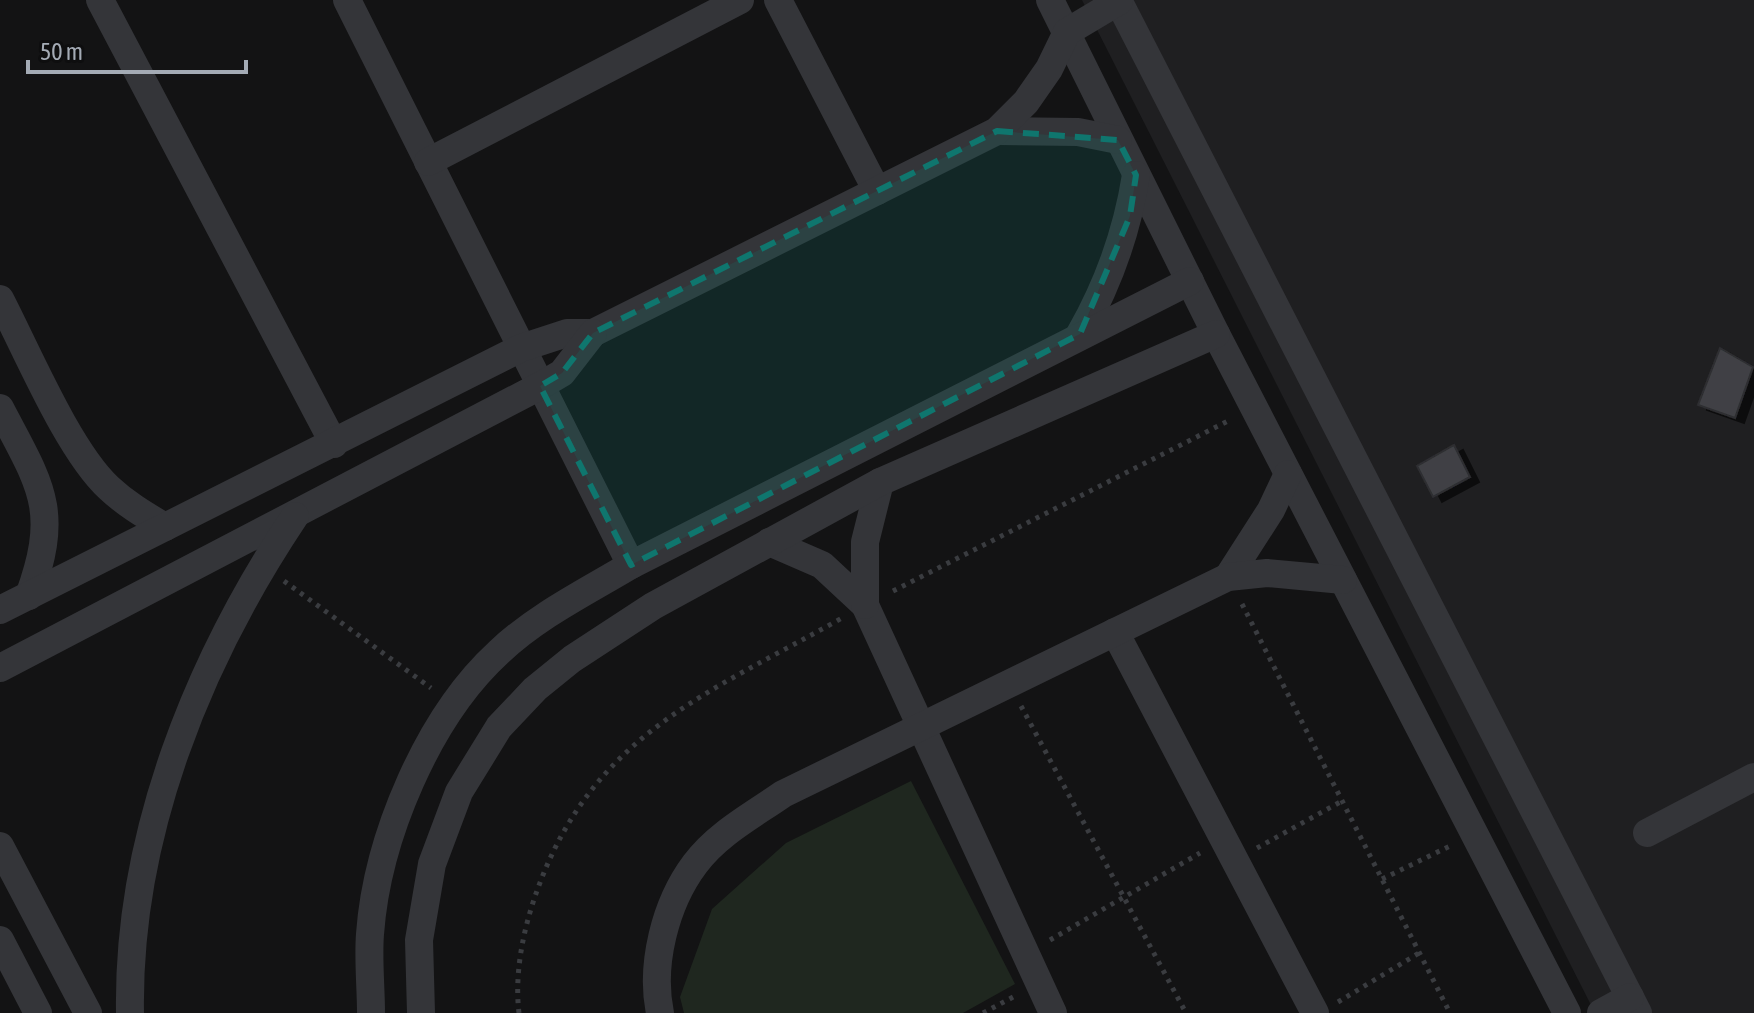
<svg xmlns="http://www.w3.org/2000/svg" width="1754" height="1013" font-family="'Asap Condensed',sans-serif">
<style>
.built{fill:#1f1f21}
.green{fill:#1f271f}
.building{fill:#3f4144;stroke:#2d2d30;stroke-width:2;filter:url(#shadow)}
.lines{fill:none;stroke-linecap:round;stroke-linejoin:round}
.path{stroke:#3a3c40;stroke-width:5;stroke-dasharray:4 6;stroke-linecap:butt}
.minor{stroke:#343539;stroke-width:28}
.marked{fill:#0f766e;fill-opacity:0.2;stroke:#0f766e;stroke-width:6;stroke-dasharray:16 10;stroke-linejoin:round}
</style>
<defs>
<filter id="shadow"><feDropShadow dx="9" dy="5" stdDeviation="0" flood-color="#0009"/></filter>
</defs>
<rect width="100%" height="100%" fill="#131314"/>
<!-- built -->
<path class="built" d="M1082,0H1754V1013H1595Z"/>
<!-- green -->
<path class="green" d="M911,781L1015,984L963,1013H684L680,997L712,909L786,843Z"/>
<!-- building -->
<g class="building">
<path d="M1720,348L1753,367L1735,418L1698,405Z"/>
<path d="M1454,445L1470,477L1433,497L1417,466Z"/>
</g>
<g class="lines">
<!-- path -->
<g class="path">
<path d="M284,581L431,688"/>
<path d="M893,591L1230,420"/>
<path d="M1242,604L1450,1013"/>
<path d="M1021,706L1186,1013"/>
<path d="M1257,848L1342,801"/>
<path d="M1382,879L1452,845"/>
<path d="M1050,940L1200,853"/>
<path d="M1338,1002L1419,953"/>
<path d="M519,1013C514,972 524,926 538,888C594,734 709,693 842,618"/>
<path d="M983,1013L1015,996"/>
</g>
<!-- minor -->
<g class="minor">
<path d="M100,0L334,444"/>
<path d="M347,0L631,565"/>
<path d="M778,0L877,191"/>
<path d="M1050,0L1216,334L1567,1013"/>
<path d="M1118,0L1638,1013"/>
<path d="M997,131L1078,132L1118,140"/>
<path d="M428,162L740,0"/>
<path d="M0,299C27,351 68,450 109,488C126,504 145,515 165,527"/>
<path d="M1080,334C1109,283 1127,233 1136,175"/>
<path d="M0,408C40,485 61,508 29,596"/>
<path d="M769,542L822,565L865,605L1053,1013"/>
<path d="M1228,577L1271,510L1288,474"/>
<path d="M865,605V542L880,482"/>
<path d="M0,610L521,348L567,333H593L997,131L1026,102L1049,69L1067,32L1119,1"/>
<path d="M1115,632L1315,1013"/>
<path d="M0,668L540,386L562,373L593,333"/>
<path d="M1647,833L1754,777"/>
<path d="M0,846L88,1013"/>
<path d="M0,940L38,1013"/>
<path d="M130,1013C127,836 198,661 295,516"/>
<path d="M371,1013C371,987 368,960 370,934C377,838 428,717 499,652C537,616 586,592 631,565L1190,281"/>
<path d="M421,1013L419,940L432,864L459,792L499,727L535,689L572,659L653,606L880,482L1216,334"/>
<path d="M660,1013C650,965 665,904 695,864C717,834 753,815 783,794L1228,577L1267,573L1343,580"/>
<path d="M1601,1013L1630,997"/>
</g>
</g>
<!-- marked area -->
<path class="marked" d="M997,131L1118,140L1136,175L1130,216L1080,334L631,565L540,386L562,373L593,333Z"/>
<!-- scale -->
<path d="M28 60v12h218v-12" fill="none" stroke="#a4abb5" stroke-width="4"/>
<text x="40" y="60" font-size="24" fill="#a4abb5" stroke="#0e0e0f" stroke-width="6" paint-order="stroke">50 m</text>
</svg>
